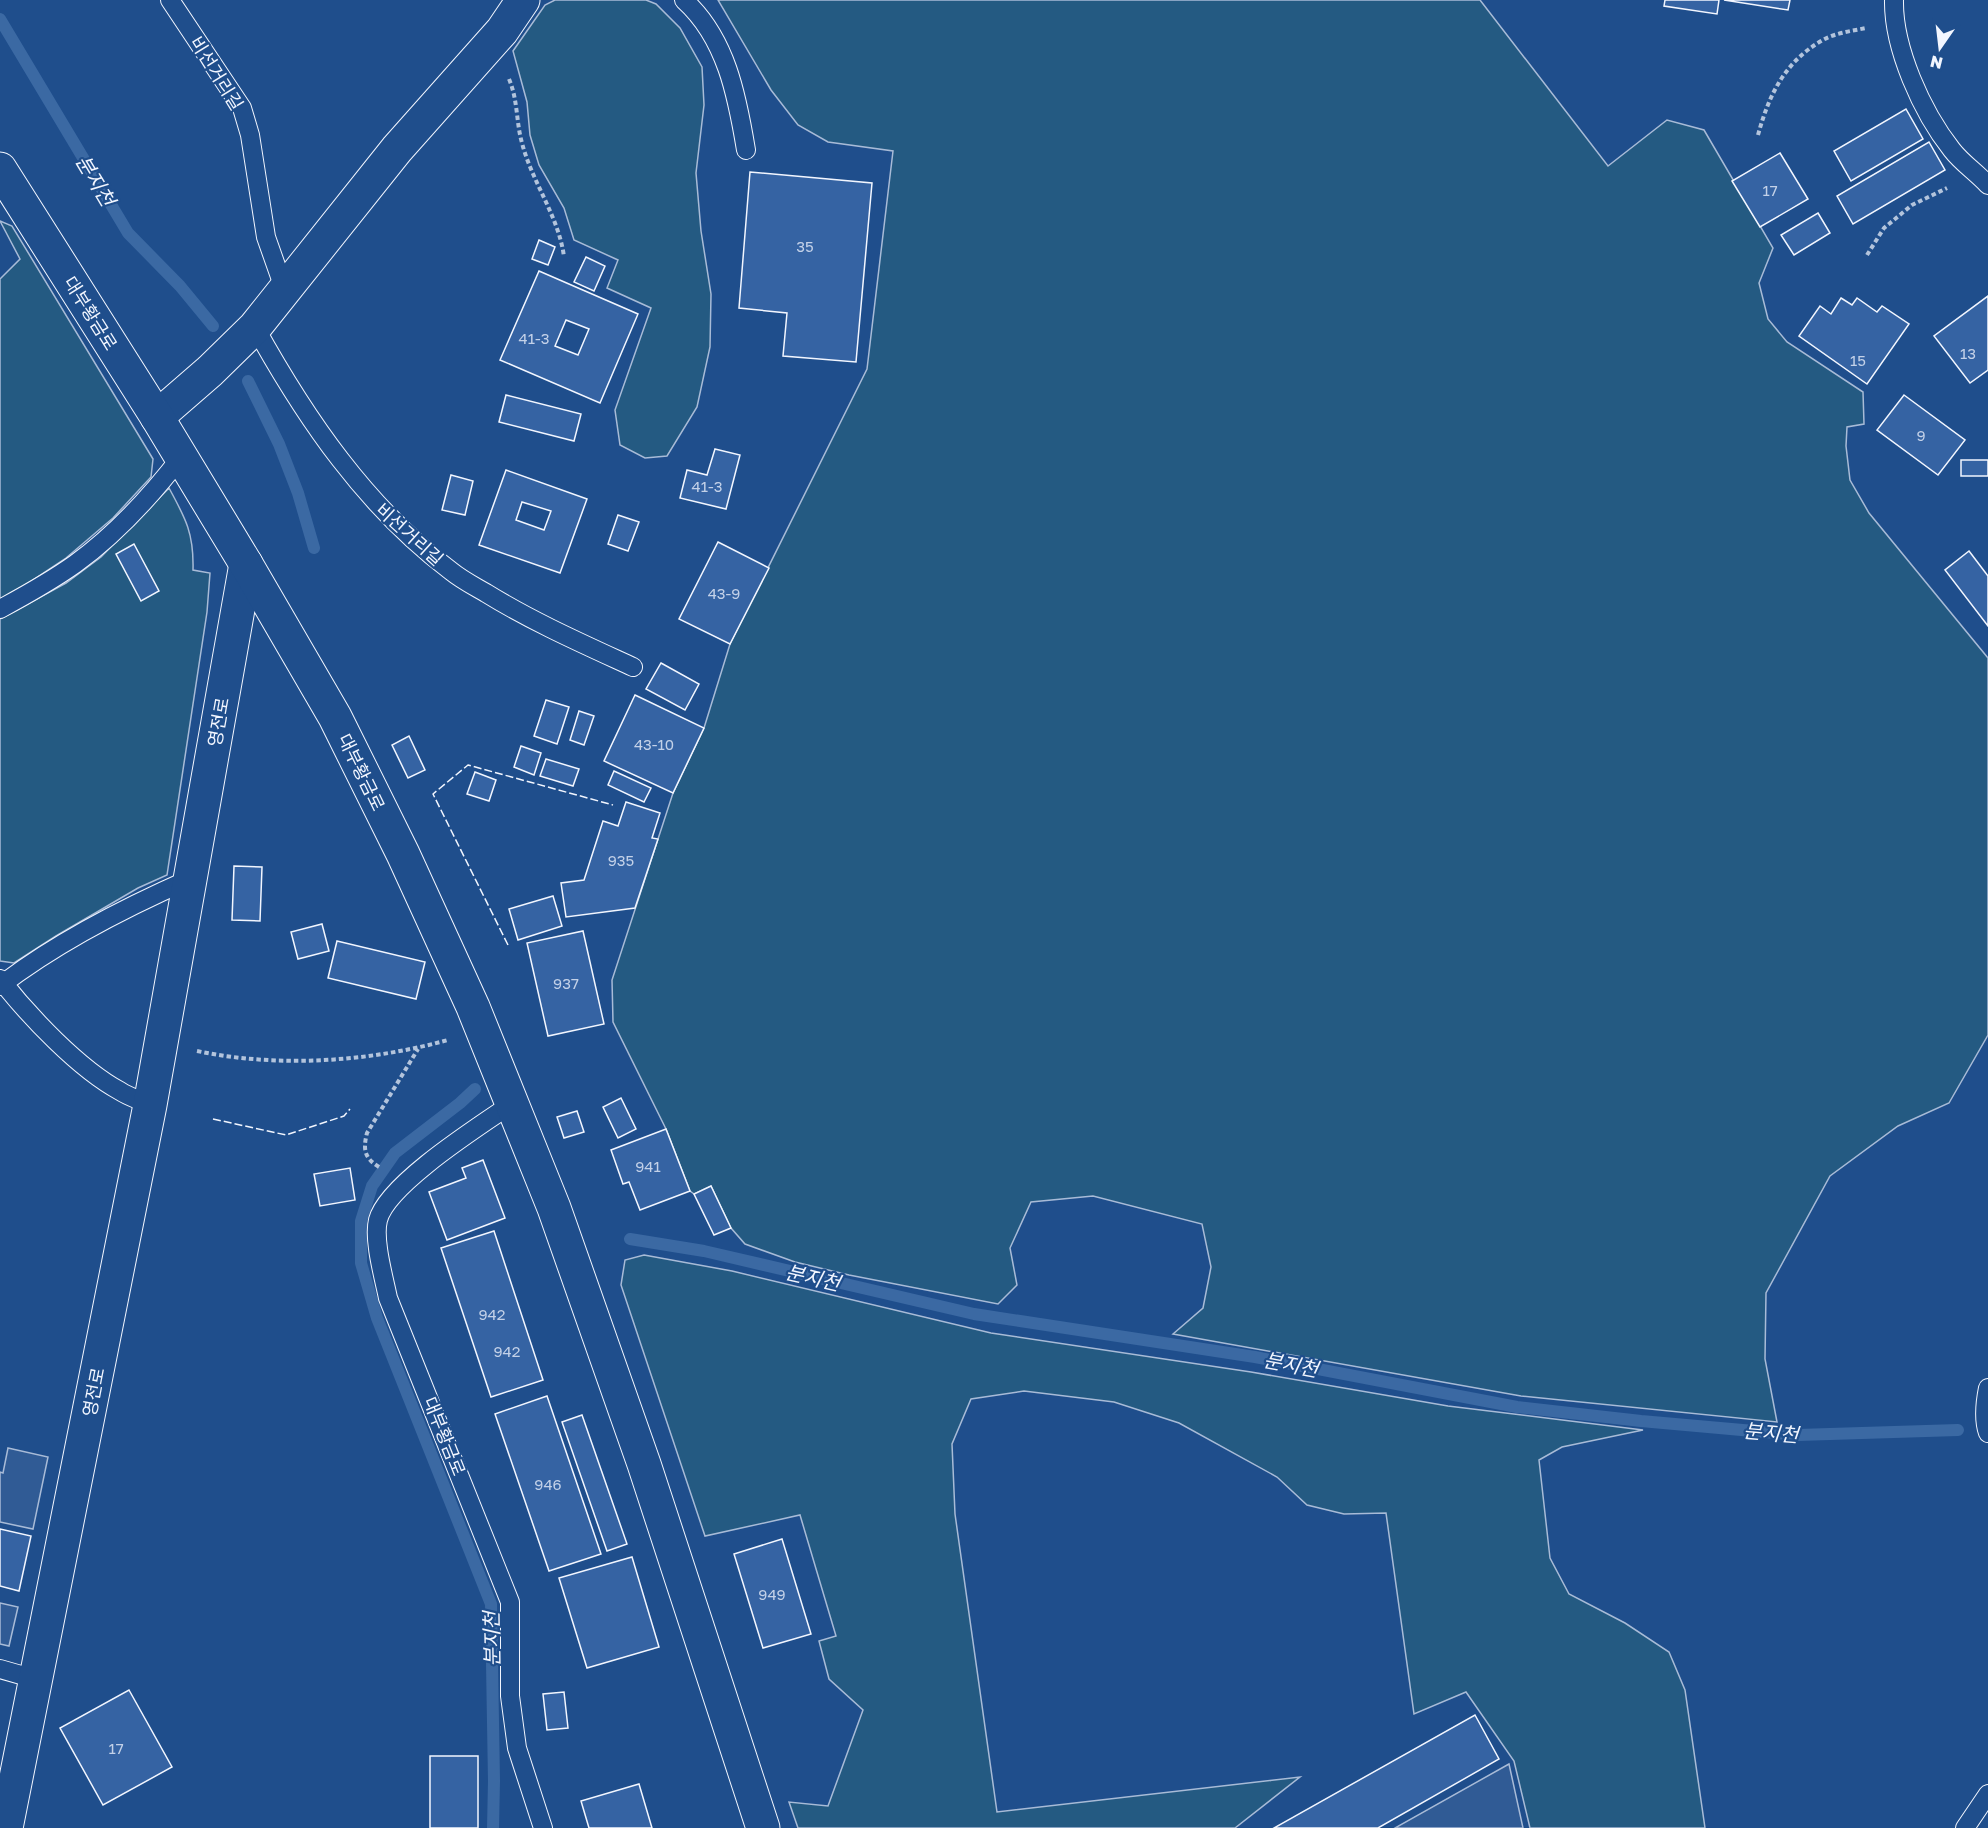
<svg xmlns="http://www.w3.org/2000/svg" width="1988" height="1828" font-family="'Golos Text','Noto Sans KR',sans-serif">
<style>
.green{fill:#245a82;stroke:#a8bbd7;stroke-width:1.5}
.parking{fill:#305b95;stroke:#a8bbd7;stroke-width:1.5}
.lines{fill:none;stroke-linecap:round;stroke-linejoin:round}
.stream{stroke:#3b69a3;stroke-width:12}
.building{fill:#3563a3;stroke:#f2f6ff;stroke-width:1.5;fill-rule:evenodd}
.service-casing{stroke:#f2f6ff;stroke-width:20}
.minor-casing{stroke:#f2f6ff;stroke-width:35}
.tertiary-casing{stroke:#f2f6ff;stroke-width:35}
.secondary-casing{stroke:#f2f6ff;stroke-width:35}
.path{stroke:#b3c4dc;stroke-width:4;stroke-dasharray:4.5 3;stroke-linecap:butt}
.service{stroke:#1f4e8c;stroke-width:18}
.minor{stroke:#1f4e8c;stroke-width:33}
.tertiary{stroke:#1f4e8c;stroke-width:33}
.secondary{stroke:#1f4e8c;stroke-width:33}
.fence{stroke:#f2f6ff;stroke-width:1.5;stroke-dasharray:8 3;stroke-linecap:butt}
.labels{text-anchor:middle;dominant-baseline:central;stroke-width:4.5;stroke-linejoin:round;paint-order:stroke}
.number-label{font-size:15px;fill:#c3d1e8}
.street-label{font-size:18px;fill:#f2f6ff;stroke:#1f4e8c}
.water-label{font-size:20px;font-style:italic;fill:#f2f6ff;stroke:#1f4e8c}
</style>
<rect width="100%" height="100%" fill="#1f4e8c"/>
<!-- green -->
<g class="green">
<path d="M555,0H646L656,4L680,28L702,67L704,105L696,173L701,231L711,294L710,347L697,407L667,456L645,458L620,445L615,410L651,308L607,288L618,260L574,240L564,208L539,165L530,135L527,102L513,51L545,5Z"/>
<path d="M718,0H1480L1608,166L1667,120L1704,130L1773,248L1759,283L1768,319L1787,342L1863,392L1864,424L1847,427L1846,446L1850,480L1869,513L1988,658V1035L1949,1103L1898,1126L1830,1176L1766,1293L1765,1359L1777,1422L1521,1396L1173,1334L1203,1308L1211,1267L1202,1224L1093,1196L1031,1202L1010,1248L1017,1285L998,1304L849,1275L795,1262L745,1244L731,1228L711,1186L694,1194L690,1191L666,1129L613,1022L612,980L673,793L704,728L730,644L867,369L893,151L828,142L798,125L771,90Z"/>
<path d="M0,221L12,226L153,459L151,477L113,518L66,558L0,602V279L20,259Z"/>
<path d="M169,488C186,519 194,534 193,570L210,573L207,612L167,875L138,888L56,936L14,963L0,961V619L66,583L101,557Z"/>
<path d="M644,1255L732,1271L991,1333L1251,1372L1448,1406L1643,1430L1562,1447L1539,1460L1550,1558L1569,1594L1625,1623L1669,1652L1685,1690L1705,1828H1530L1514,1761L1466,1692L1414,1714L1386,1513L1344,1514L1307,1505L1277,1477L1179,1423L1114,1402L1024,1391L971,1399L952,1444L955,1514L997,1812L1300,1777L1235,1828H798L789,1802L828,1806L863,1710L829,1679L819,1641L836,1636L800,1515L705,1536L621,1285L625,1260Z"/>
</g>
<!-- parking -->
<g class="parking">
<path d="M8,1448L48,1457L33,1529L0,1522V1472L3,1473Z"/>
<path d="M0,1603L18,1607L9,1646L0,1644Z"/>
<path d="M1509,1764L1523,1828H1395Z"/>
</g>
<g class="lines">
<!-- stream -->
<g class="stream">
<path d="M0,19L128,233L180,286L213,326"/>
<path d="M248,381L279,444L298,493L314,548"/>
<path d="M475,1089L460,1103L395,1153L372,1186L361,1221V1263L377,1318L491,1604L494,1781L493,1828"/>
<path d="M630,1239L704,1251L974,1314L1255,1357L1517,1407L1641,1421L1798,1435L1958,1430"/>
</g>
</g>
<!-- building -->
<g class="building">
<path d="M1665,0H1719L1717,14L1664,6Z"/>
<path d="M1724,0H1790L1788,10Z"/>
<path d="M1906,109L1923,139L1851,181L1834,151Z"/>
<path d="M1929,142L1945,170L1853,224L1837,196Z"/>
<path d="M1780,153L1808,199L1760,227L1732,181Z"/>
<path d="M750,172L872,183L856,362L783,356L787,313L739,308Z"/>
<path d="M1818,213L1830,233L1794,255L1781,235Z"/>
<path d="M539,240L555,247L548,265L532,259Z"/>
<path d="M586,257L605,266L594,291L574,282Z"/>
<path d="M539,271L638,314L600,403L500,360ZM566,320L589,329L578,355L555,346Z"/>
<path d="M1988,296V370L1970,383L1934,336Z"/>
<path d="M1841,298L1852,305L1857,298L1877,312L1882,306L1909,324L1867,384L1799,336L1820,306L1831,314Z"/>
<path d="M506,395L581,414L574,441L499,422Z"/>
<path d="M1904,395L1965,440L1938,475L1877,430Z"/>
<path d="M715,449L740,455L726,509L680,498L687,470L707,475Z"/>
<rect x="1961" y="460" width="27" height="16"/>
<path d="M506,470L587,499L560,573L479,545ZM522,502L551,511L544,530L516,520Z"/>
<path d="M451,475L473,481L465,515L442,510Z"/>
<path d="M618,515L639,522L628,551L608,544Z"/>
<path d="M718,542L769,568L730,644L679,619Z"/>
<path d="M134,544L159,591L141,601L116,554Z"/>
<path d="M1969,551L1988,576V626L1945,570Z"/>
<path d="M661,663L699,684L685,710L646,689Z"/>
<path d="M635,695L704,728L673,793L604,761Z"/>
<path d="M546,700L569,707L557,744L534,736Z"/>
<path d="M579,711L594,716L584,745L570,740Z"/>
<path d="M409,736L425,770L408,778L392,745Z"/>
<path d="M521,746L541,753L534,775L514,767Z"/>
<path d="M546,759L579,769L573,786L540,776Z"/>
<path d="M614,771L651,788L644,802L608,785Z"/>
<path d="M475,772L496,780L489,801L467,794Z"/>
<path d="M626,802L660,813L652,838L658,839L635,908L566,917L561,883L584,880L603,821L618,826Z"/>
<path d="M234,866L262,867L260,921L232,920Z"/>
<path d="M553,896L562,926L518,940L509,909Z"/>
<path d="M322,924L329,951L298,959L291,932Z"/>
<path d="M583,931L604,1024L548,1036L527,943Z"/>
<path d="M337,941L425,962L416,999L328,978Z"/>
<path d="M621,1098L636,1129L618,1138L603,1107Z"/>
<path d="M577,1111L584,1132L564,1138L557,1117Z"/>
<path d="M666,1129L690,1191L640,1210L629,1182L623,1184L611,1150Z"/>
<path d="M483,1160L505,1218L447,1240L429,1192L466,1178L462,1168Z"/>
<path d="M350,1168L355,1200L320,1206L314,1174Z"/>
<path d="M711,1186L731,1228L714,1235L694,1194Z"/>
<path d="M494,1231L543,1380L491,1397L441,1248Z"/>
<path d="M547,1396L601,1554L549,1571L495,1414Z"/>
<path d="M582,1415L627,1544L607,1551L562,1422Z"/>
<path d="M0,1529L31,1536L19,1591L0,1586Z"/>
<path d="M782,1539L811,1634L763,1648L734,1554Z"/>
<path d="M632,1557L659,1647L587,1668L559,1578Z"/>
<path d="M129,1690L172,1767L103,1805L60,1728Z"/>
<path d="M564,1692L568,1728L547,1730L543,1694Z"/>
<path d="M1475,1715L1499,1759L1378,1828H1274Z"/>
<rect x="430" y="1756" width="48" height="72"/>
<path d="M639,1784L652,1828H589L581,1801Z"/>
</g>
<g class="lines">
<!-- service casing -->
<g class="service-casing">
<g id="service">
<path d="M170,0L242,108L250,135L266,237L285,291"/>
<path d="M684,0C726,38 737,95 746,150"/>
<path d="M1894,0C1893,48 1922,112 1952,150C1962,163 1977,173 1988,185"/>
<path d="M255,327C306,419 366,507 451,571C462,580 474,586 486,593C533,622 583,644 633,667"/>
<path d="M0,609C26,595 51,581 75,564C115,535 151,496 181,457"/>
<path d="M0,979C29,1016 79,1069 120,1091C129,1097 140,1100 150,1105"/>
<path d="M0,986C57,942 124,908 190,879"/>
<path d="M513,1103C481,1125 387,1184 378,1220C373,1240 384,1278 388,1298L510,1602V1696L517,1748L543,1828"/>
<path d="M1988,1388C1985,1403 1983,1419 1988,1433"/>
<path d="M0,1669L35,1679"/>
<path d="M1965,1828L1988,1794"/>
</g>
</g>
<!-- minor casing -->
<g class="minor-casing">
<path id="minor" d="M157,417L210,371L255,327L397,149L502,31L523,0"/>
</g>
<!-- tertiary casing -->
<g class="tertiary-casing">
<path id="tertiary" d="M6,1828L150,1105L246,564"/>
</g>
<!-- secondary casing -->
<g class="secondary-casing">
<path id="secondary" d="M0,169L157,417L246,564L335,717L403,854L473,1007L554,1208L644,1464L763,1828"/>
</g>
<!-- path -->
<g class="path">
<path d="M509,79C518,100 516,122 522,143C532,182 559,217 564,257"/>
<path d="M1758,135C1769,95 1784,63 1821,41C1834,33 1852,31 1866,28"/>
<path d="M1867,255L1884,228L1912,205L1947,188"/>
<path d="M197,1051C278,1068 368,1062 448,1040"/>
<path d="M379,1167C364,1158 363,1149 367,1133L418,1049"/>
</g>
<!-- service -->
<use href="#service" class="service"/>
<!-- minor -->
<use href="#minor" class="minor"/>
<!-- tertiary -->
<use href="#tertiary" class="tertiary"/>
<!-- secondary -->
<use href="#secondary" class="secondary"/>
<!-- fence -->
<g class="fence">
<path d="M508,945L433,794L468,765L613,805"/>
<path d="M213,1119L286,1135L344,1116L350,1109"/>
</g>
</g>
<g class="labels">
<!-- number labels -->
<g class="number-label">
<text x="1770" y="190">17</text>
<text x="805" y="246">35</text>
<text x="534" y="338">41-3</text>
<text x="1968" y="353">13</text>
<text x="1858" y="360">15</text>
<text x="1921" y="435">9</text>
<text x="707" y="486">41-3</text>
<text x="724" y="593">43-9</text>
<text x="654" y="744">43-10</text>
<text x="621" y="860">935</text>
<text x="566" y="983">937</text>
<text x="648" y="1166">941</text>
<text x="492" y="1314">942</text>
<text x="507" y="1351">942</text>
<text x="548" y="1484">946</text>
<text x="772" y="1594">949</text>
<text x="116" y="1748">17</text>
</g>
<!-- street labels -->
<g class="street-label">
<text transform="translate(217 73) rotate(58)">비선거리길</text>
<text transform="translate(91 313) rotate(58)">대부황금로</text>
<text transform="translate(410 534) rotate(42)">비선거리길</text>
<text transform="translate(218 722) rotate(-80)">영전로</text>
<text transform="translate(362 772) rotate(64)">대부황금로</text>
<text transform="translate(93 1392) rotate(-79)">영전로</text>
<text transform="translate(445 1436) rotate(68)">대부황금로</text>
</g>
<!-- water labels -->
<g class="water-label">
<text transform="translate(96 180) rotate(59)">분지천</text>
<text transform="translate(813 1277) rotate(13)">분지천</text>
<text transform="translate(1291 1364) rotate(11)">분지천</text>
<text transform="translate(1771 1432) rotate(5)">분지천</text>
<text transform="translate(491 1639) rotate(-91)">분지천</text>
</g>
</g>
<!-- north arrow -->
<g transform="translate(1940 48) rotate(194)" stroke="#1f4e8c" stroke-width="4.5" paint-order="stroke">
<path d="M0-4.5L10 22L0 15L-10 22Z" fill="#f2f6ff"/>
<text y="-9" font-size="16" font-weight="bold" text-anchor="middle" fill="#f2f6ff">N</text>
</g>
</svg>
